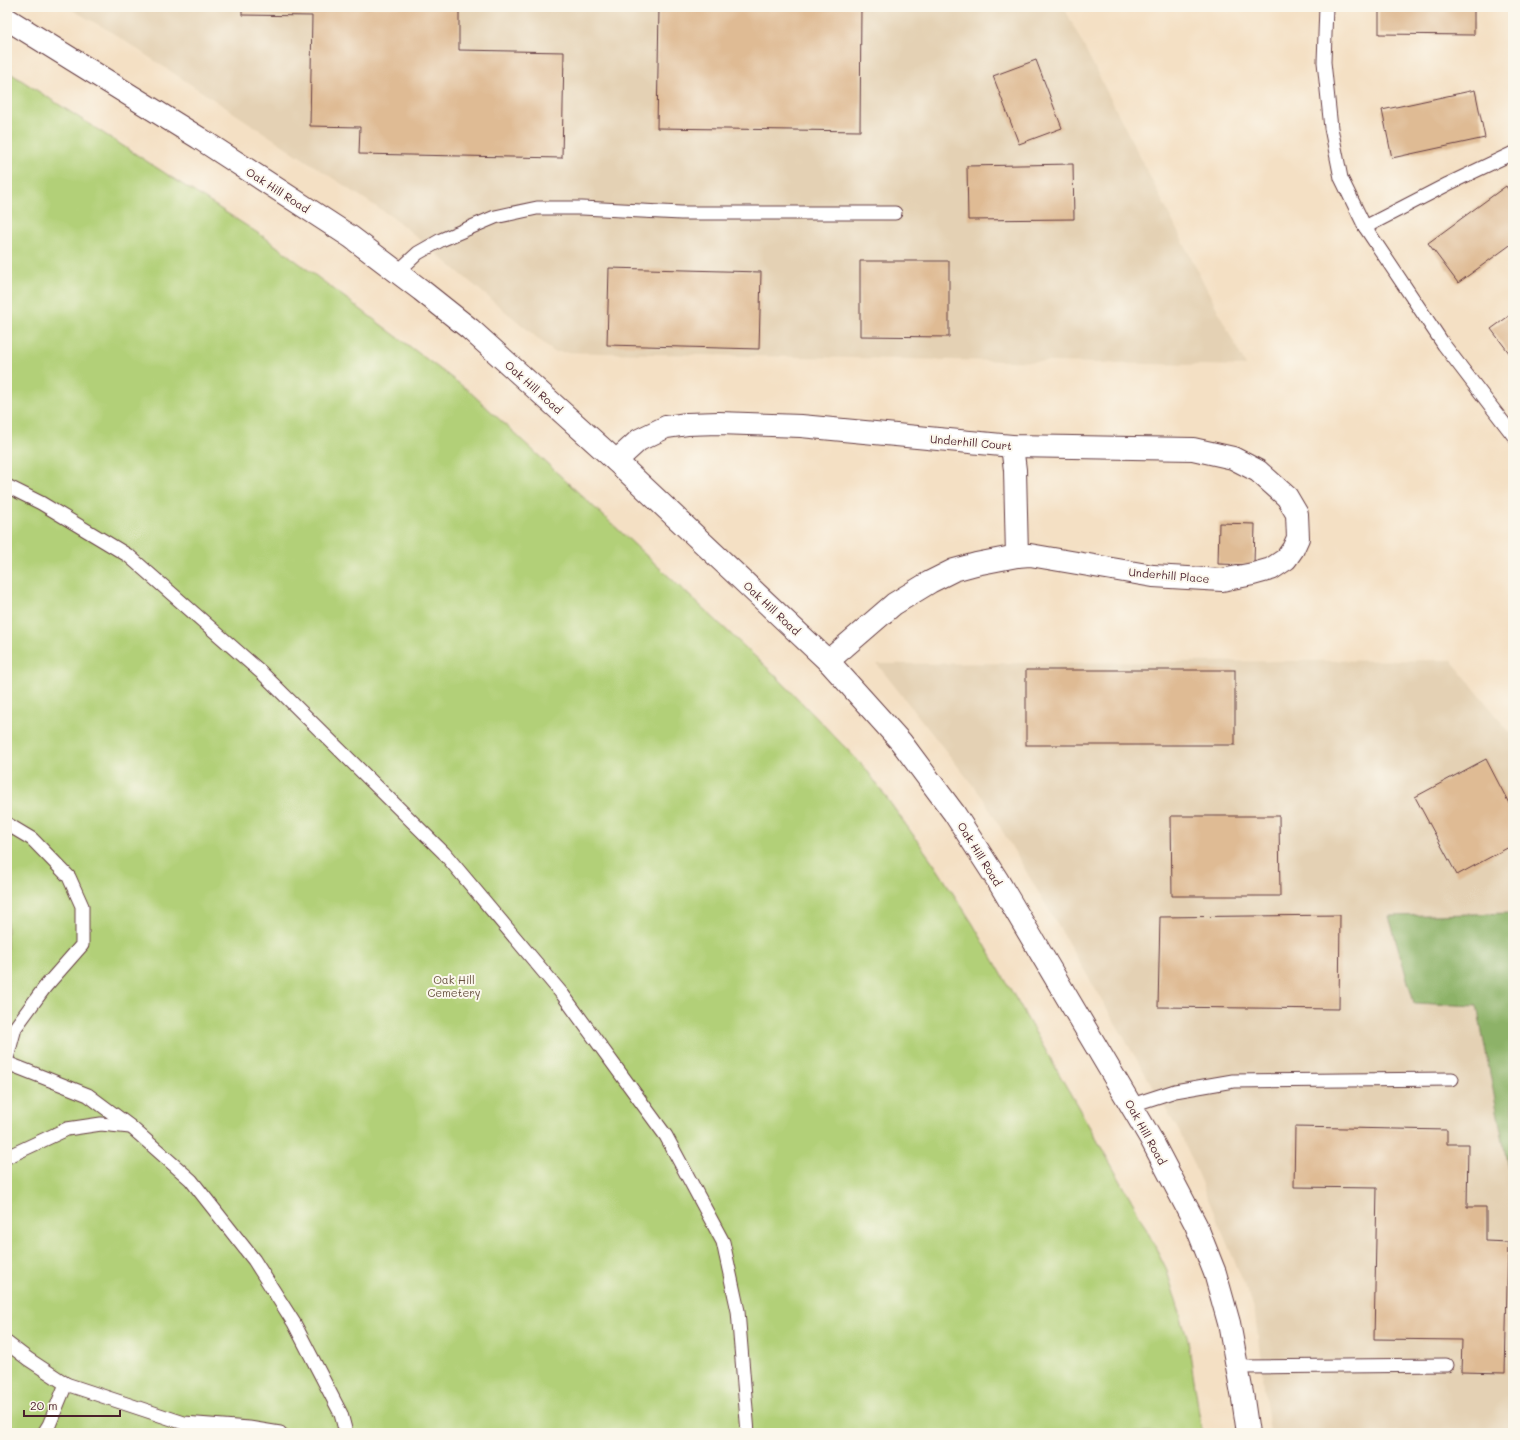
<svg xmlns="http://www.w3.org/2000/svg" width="1520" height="1440" font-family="Mali,sans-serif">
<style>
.built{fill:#e4d1b4}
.green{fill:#b2d078;stroke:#7e7852}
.forest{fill:#8db268;stroke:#6c684a}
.building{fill:#dfbb94}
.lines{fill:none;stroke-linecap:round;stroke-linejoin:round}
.service-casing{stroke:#643c42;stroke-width:15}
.minor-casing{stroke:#643c42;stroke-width:24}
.secondary-casing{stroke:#643c42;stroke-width:24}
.service{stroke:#fff;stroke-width:13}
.minor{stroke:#fff;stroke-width:22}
.secondary{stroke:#fff;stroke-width:22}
.labels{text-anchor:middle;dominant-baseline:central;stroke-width:4;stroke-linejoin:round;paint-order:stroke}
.street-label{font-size:11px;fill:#4a1f2b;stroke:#fbf7ec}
.park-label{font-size:11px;fill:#695442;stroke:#fbf7ec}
</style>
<rect width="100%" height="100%" fill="#fbf7ec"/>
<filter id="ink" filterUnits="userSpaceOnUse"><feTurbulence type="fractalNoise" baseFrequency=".025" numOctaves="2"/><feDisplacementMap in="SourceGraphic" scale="8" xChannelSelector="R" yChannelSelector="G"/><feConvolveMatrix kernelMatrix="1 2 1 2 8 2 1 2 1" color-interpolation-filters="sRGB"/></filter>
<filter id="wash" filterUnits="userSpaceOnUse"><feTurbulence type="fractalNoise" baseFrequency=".012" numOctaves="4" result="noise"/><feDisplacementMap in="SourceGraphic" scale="16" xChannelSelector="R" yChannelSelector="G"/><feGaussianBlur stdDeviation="0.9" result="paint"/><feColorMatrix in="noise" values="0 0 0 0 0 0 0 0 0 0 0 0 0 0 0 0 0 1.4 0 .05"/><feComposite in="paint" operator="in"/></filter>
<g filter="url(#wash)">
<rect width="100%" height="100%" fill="#f4e0c4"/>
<!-- built -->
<g class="built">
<path d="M67,7H1064L1246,366L554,352L395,219L108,30Z"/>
<path d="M1451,660L1513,736V913L1390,916L1414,1003L1476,1006L1513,1194V1433H1270L1254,1307L1180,1133L983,798L877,664Z"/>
</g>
<!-- green -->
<path class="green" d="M7,71L267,239L469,391L776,676L866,769L934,864L973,924L1132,1201L1166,1268L1188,1340L1202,1433H7Z"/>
<!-- forest -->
<path class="forest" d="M1513,913V1194L1477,1006L1414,1003L1389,916Z"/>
<g id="blocks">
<!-- building -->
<g class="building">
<path d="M242,7H459V50L564,52L562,158L359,154L360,127L310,126L312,16L242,15Z"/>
<path d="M659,7H861L860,131L657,128Z"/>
<path d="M1379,7H1474V35L1379,34Z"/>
<path d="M1036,60L1062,128L1019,144L993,76Z"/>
<path d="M1475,90L1485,138L1392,158L1382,110Z"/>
<path d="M1073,164L1074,219L968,220L967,166Z"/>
<path d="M1506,186L1513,197V243L1458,283L1428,243Z"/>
<path d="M860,261H949V337L860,336Z"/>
<path d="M609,268L761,272L759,349L607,345Z"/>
<path d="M1513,313V358L1491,329Z"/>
<path d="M1219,523L1255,524L1254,565L1218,564Z"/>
<rect x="1026" y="670" width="209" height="75"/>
<path d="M1486,759L1513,811V845L1457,875L1415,797Z"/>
<path d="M1171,816H1279L1280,896H1172Z"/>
<path d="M1340,915L1339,1009L1158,1007L1160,917Z"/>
<path d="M1295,1127L1447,1130V1144H1468L1467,1207H1486V1241L1508,1242L1505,1373L1461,1372L1462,1340L1374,1339L1377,1188L1294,1187Z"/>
</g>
</g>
</g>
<g filter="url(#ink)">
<use href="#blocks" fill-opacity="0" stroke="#643c42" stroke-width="1"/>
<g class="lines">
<!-- service casing -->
<g class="service-casing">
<g id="service">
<path d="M1326,7L1324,62L1331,128L1341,178L1365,227"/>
<path d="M1513,153L1448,184L1365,227L1444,345L1513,435"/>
<path d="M399,274L405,265L418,253L441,240L495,217L537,208H582L681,213H895"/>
<path d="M7,486L41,503L129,556L262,673L444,853L563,995L666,1136L723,1242L738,1311L748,1433"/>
<path d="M7,824L32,839L69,877L82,906V945L45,987L15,1028L7,1058"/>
<path d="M7,1063L88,1095L131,1127L191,1180L254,1260L294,1323L341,1414L346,1433"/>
<path d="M1133,1108L1141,1102L1175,1091L1233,1081L1452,1079"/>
<path d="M7,1157L67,1129L101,1124L130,1127"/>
<path d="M7,1343L28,1359L66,1384"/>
<path d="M1238,1367L1447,1365"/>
<path d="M44,1433L49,1425L66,1384L184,1423L249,1428L280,1433"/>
</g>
</g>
<!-- minor casing -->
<g class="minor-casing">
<g id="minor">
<path d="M1012,446L1015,470L1017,556"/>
<path d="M616,461L639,440L666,427L687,424L719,423L801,426L1012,446L1193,449L1233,458L1258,471L1287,497L1297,514L1298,538L1293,549L1286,559L1271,569L1253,574L1222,580L1153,576L1030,555L1017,556L976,564L954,570L930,582L894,604L828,661"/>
</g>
</g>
<!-- secondary casing -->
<g class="secondary-casing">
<path id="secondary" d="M7,19L199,138L351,237L421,290L470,329L616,461L828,661L901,742L954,813L998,881L1151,1139L1196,1225L1215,1273L1229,1323L1243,1399L1248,1433"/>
</g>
<!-- service -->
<use href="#service" class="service"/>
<!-- minor -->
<use href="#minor" class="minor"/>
<!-- secondary -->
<use href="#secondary" class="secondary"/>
</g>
</g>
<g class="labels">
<!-- street labels -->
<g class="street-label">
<text transform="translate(278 190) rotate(33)">Oak Hill Road</text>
<text transform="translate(534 387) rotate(42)">Oak Hill Road</text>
<text transform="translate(971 442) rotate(5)">Underhill Court</text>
<text transform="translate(1169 575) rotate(5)">Underhill Place</text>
<text transform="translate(772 608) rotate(43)">Oak Hill Road</text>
<text transform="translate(980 854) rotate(58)">Oak Hill Road</text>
<text transform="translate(1146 1132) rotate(61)">Oak Hill Road</text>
</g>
<!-- park labels -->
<g class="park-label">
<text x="454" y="979">Oak Hill<tspan x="454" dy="13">Cemetery</tspan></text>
</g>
</g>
<!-- margin -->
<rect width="1520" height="1440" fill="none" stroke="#fbf7ec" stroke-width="24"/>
<!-- scale -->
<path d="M24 1410v6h96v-6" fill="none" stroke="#4a1f2b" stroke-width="2"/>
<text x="30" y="1410" font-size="12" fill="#4a1f2b" stroke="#fbf7ec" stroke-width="3" paint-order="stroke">20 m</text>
</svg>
